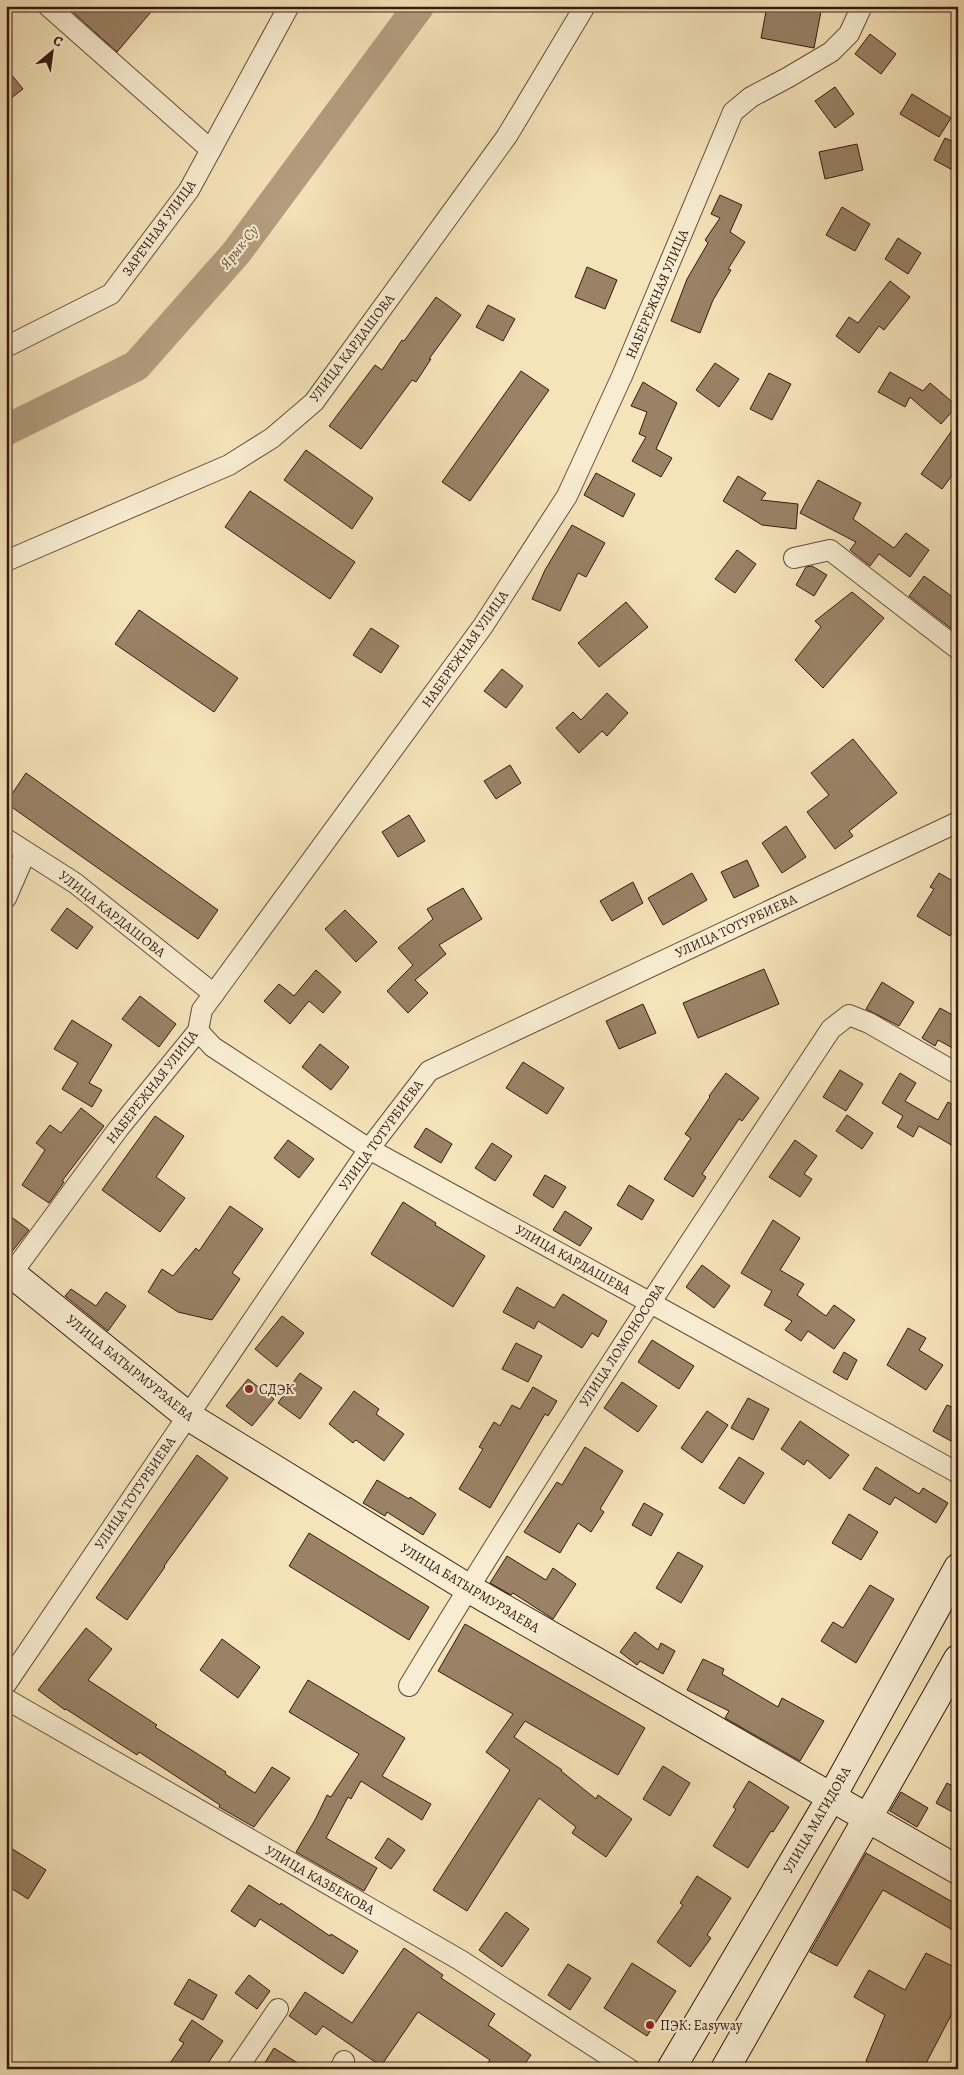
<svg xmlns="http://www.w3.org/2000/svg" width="964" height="2075" font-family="Alegreya,serif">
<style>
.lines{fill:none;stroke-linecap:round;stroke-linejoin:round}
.river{stroke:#b49e80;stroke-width:31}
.building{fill:#9a8267;stroke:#37190e}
.street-casing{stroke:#664c39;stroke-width:22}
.secondary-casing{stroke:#37190e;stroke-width:30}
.street{stroke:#f8edd2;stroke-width:20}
.secondary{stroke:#f8edd2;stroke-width:28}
.poi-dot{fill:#8f2418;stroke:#f8edd2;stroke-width:2}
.labels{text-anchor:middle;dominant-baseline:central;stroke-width:4.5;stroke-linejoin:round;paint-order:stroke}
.street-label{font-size:14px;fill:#37190e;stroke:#f8edd2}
.poi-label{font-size:14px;fill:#37190e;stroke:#f8edd2;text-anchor:start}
.water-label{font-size:15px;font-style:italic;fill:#694e3c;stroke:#f8edd2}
</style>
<rect width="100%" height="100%" fill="#f5e3ba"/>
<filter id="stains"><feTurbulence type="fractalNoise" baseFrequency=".004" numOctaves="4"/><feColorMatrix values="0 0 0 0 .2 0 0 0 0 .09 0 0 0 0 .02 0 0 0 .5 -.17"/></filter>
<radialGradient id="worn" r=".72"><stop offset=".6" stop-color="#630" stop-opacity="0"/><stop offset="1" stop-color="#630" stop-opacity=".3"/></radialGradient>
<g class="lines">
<!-- river -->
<path class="river" d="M6,430L136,366L236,253L419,6"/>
</g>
<!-- building -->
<g class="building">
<path d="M66,6H156L117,52Z"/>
<path d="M767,6H822L814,48L761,38Z"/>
<path d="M870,34L896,54L881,74L855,54Z"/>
<path d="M6,68L23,89L6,102Z"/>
<path d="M835,87L854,114L835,128L815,101Z"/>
<path d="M912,94L951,118L939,137L900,114Z"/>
<path d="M945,138L958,144V173L934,160Z"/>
<path d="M857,144L863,170L825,179L819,152Z"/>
<path d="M720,195L742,205L730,232L745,242L728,269L731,270L713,300L700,333L671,321L687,279L708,243L705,240L720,218L711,214Z"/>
<path d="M842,207L870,224L855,251L826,235Z"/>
<path d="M898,238L921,253L908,274L885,259Z"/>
<path d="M587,267L617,280L605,309L575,297Z"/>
<path d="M890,281L910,297L884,330L879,326L859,353L836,336L849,317L858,323Z"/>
<path d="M436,297L461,315L429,359H431L416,382L412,380L361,449L329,426L375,365L382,370L402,340L404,341Z"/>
<path d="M488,305L515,319L503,341L476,327Z"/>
<path d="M715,363L739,379L719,407L696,390Z"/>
<path d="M521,371L549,390L470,501L442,482Z"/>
<path d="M890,372L923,391L930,383L957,406L941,424L910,397L905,407L878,392Z"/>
<path d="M769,373L791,384L772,420L750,409Z"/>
<path d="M643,382L677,403L656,449L672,458L661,477L632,461L646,437L639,434L647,412L631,406Z"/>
<path d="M958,422V467L942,489L921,474Z"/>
<path d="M306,450L373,498L352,529L284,480Z"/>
<path d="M596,473L635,494L623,517L584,495Z"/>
<path d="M738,476L766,493L761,500L798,504L796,529L762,525L723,501Z"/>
<path d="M818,480L861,503L853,519L894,548L906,533L929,550L910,577L879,554L870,566L850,550L856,542L800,513Z"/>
<path d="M250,491L355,562L330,599L225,527Z"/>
<path d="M572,525L605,543L586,577L578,573L560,611L532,599L545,570Z"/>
<path d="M737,550L756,564L735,593L715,579Z"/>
<path d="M812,566L827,575L814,596L796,585L806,567Z"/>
<path d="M924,576L958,601V634L909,596Z"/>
<path d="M852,592L884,618L823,688L795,660L821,627L815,621Z"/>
<path d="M626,602L648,627L599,667L578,643Z"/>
<path d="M139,610L238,678L214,712L115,644Z"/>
<path d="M371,628L399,646L381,673L353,655Z"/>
<path d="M502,669L523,686L506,708L484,691Z"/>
<path d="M607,693L628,713L607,736L602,731L579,753L556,728L573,712L581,720Z"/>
<path d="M853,739L897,793L849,831L853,836L835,849L807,812L829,795L811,773Z"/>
<path d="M510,765L521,783L496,799L484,781Z"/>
<path d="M26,773L218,910L198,939L6,803Z"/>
<path d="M409,815L425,841L398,857L382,832Z"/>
<path d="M786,826L806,857L782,873L762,843Z"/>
<path d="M747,860L759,886L734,898L721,872Z"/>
<path d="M692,873L707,900L663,925L648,898Z"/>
<path d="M939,873L958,884V924L950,936L917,916L934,889L930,887Z"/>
<path d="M633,882L643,903L612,921L600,901Z"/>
<path d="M463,888L482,919L439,945L446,954L415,980L428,993L408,1013L387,991L413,965L398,948L433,919L427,909Z"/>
<path d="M67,908L93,927L77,949L51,930Z"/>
<path d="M345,910L377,942L356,962L325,929Z"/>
<path d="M764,969L779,1004L698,1038L683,1003Z"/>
<path d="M316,970L341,992L323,1013L309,1001L290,1024L264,1001L279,984L294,996Z"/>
<path d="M882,982L914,1002L899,1026L866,1009Z"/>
<path d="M140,996L176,1024L159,1047L122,1019Z"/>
<path d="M643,1004L656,1033L619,1049L606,1021Z"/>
<path d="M940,1008L958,1018V1051L938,1040L935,1046L922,1038Z"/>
<path d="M72,1020L112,1045L89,1083L102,1090L92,1107L62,1089L78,1063L54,1049Z"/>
<path d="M320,1044L349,1067L331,1090L302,1067Z"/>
<path d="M523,1062L564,1088L547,1114L506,1088Z"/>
<path d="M840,1070L863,1084L846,1111L823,1097Z"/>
<path d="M726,1073L759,1098L742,1121L739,1119L702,1174L706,1177L693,1197L664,1179L691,1138L685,1134L710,1097L709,1096Z"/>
<path d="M900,1073L916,1083L905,1101L938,1120L948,1102L958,1108V1137L953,1146L919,1126L913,1137L897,1127L903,1116L882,1103Z"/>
<path d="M81,1108L104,1126L62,1181L64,1182L49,1203L22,1185L45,1150L36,1143L50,1125L61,1133Z"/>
<path d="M847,1115L873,1133L862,1149L836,1131Z"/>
<path d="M155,1116L184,1136L156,1177L185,1198L160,1232L102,1190Z"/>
<path d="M426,1128L452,1144L441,1163L414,1147Z"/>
<path d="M288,1140L314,1159L299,1178L274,1158Z"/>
<path d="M795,1140L817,1156L804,1174L812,1179L800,1197L769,1177Z"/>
<path d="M492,1143L512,1156L495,1181L475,1168Z"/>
<path d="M545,1175L566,1187L553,1208L533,1195Z"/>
<path d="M629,1185L654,1200L642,1220L617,1205Z"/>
<path d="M403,1202L436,1223L435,1225L485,1256L453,1307L371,1254Z"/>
<path d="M230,1206L263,1229L232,1273L240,1279L212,1320L178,1312L148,1292L162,1269L173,1276L196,1248L199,1251Z"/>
<path d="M565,1211L592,1228L580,1246L553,1230Z"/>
<path d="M6,1213L29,1230L10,1254H6Z"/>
<path d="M773,1220L800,1238L780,1270L804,1284L797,1295L826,1316L834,1305L855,1320L834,1349L808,1331L801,1341L785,1330L792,1321L764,1305L772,1291L741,1273Z"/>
<path d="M702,1265L730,1286L714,1308L686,1287Z"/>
<path d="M517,1287L554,1308L563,1294L607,1321L598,1337L592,1333L582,1348L538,1321L534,1329L503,1312Z"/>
<path d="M71,1289L96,1306L106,1292L126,1306L108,1331L65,1296Z"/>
<path d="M282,1316L304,1333L277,1367L255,1349Z"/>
<path d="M908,1328L926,1338L919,1350L943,1365L926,1390L887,1365Z"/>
<path d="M652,1340L694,1366L679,1389L638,1362Z"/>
<path d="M516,1343L542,1356L528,1382L502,1369Z"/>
<path d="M844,1352L857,1360L847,1380L833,1372Z"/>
<path d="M300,1373L322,1388L300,1419L278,1403Z"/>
<path d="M248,1379L274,1399L252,1426L226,1406Z"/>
<path d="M622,1382L657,1406L638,1432L604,1408Z"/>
<path d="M533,1387L557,1401L548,1416L545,1414L490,1508L459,1489L483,1449L479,1447L494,1422L500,1426L512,1405L520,1409Z"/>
<path d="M354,1391L379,1409L376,1414L404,1434L384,1461L356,1440L353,1443L329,1424Z"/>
<path d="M748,1398L769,1409L753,1440L731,1428Z"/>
<path d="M947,1405L958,1410V1445L933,1431Z"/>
<path d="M707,1411L728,1425L702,1463L681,1448Z"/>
<path d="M800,1421L849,1455L830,1479L807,1460L804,1465L781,1449Z"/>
<path d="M585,1447L623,1471L600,1509L604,1512L591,1532L578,1523L560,1553L524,1532L557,1482L562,1485Z"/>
<path d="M197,1455L228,1478L164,1566L165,1567L127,1620L96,1598Z"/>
<path d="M739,1457L764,1473L744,1504L719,1488Z"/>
<path d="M876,1467L919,1494L923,1488L948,1503L936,1523L895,1497L890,1505L863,1489Z"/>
<path d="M377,1480L409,1499L410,1497L436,1514L423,1535L387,1512L385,1516L363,1503Z"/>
<path d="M644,1503L663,1514L651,1536L632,1525Z"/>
<path d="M849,1514L878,1532L861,1560L832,1543Z"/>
<path d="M309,1533L429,1607L409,1640L289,1566Z"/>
<path d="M678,1552L703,1566L681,1603L656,1588Z"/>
<path d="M507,1556L546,1580L553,1568L576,1584L553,1619L513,1593L511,1595L490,1583Z"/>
<path d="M870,1585L894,1599L856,1663L821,1641L833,1622L843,1628Z"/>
<path d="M465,1624L645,1728L618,1775L525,1721L514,1737L562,1770L561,1771L596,1799L598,1795L632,1819L606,1857L572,1833L576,1827L539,1798L467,1911L433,1890L510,1770L486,1752L513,1714L438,1671Z"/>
<path d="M86,1628L112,1649L88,1680L157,1725L155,1727L226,1772L225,1774L255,1793L272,1767L290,1778L254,1827L219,1807L220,1805L139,1752L137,1755L66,1709L65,1710L38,1690Z"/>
<path d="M635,1632L658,1650L661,1643L675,1651L663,1674L640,1661L637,1665L620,1652Z"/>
<path d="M222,1639L260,1667L238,1698L200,1670Z"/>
<path d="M703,1659L724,1669L722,1674L778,1707L782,1698L824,1721L800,1761L725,1718L729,1711L687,1690Z"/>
<path d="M308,1680L405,1738L382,1776L431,1804L422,1820L361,1781L351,1799L348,1797L326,1838L377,1868L364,1891L296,1852L315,1820L327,1795L331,1797L359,1754L289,1712Z"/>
<path d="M663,1766L690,1783L670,1816L643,1799Z"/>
<path d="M749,1781L789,1807L773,1832L771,1831L748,1868L713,1846L736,1809L733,1807Z"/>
<path d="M947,1783L958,1789V1815L936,1803Z"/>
<path d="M901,1792L928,1808L917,1827L890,1811Z"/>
<path d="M388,1838L405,1850L391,1869L375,1858Z"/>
<path d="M6,1845L46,1870L28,1899L6,1885Z"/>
<path d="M866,1853L958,1905V1933L883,1890L837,1966L810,1952Z"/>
<path d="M697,1876L731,1898L707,1935L711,1938L690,1967L657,1942L683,1905L680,1903Z"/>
<path d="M249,1885L280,1905L281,1903L330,1936L331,1934L358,1951L343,1974L260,1919L255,1927L231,1911Z"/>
<path d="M506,1912L529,1929L502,1967L479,1950Z"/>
<path d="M404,1948L443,1975L441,1978L495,2014L488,2025L531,2055L521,2069H483L490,2060L418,2012L381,2066L323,2026L316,2035L289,2016L305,1992L352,2023Z"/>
<path d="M926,1953L958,1969V2002L923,2069H881L866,2061L885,2015L854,1997L869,1970L905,1990Z"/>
<path d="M632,1963L676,1991L647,2036L604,2008Z"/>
<path d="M568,1964L591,1978L570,2010L548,1995Z"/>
<path d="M249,1975L270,1991L257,2009L235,1993Z"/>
<path d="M189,1979L217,1995L203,2020L174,2004Z"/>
<path d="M192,2020L223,2041L204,2069H166L184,2043L179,2040Z"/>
<path d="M274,2048L307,2069H261Z"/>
</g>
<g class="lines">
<!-- street casing -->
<g class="street-casing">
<g id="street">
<path d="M48,6L211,150"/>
<path d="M6,347L111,294L189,190L289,6"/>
<path d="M794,558L830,550L958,649"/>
<path d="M6,561L229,465L272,438L314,402L507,136L585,6"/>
<path d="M6,839L75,883L214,994"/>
<path d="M6,898L26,852"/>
<path d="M198,1031L213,1047L369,1149L649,1302L958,1473"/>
<path d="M12,1273L119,1128L198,1031L202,1010L483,626L567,496L622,376L733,112L751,97L787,78L831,52L849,34L862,6"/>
<path d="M6,1684L369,1149L429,1071L958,822"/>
<path d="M409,1686C543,1463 687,1246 831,1029L849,1015L869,1023L958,1074"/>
<path d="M6,1699L460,1960L629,2069"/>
<path d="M237,2069L278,2009"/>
<path d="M340,2069L344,2061"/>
</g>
</g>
<!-- secondary casing -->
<g class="secondary-casing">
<g id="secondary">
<path d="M6,1269L188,1416L468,1588L958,1870"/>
<path d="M671,2069L831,1798L958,1568"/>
<path d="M725,2069L958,1659"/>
</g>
</g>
<!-- street -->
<use href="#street" class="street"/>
<!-- secondary -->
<use href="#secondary" class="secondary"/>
</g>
<!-- markers -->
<g class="poi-dot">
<circle cx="249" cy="1389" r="5"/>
<circle cx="650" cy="2025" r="5"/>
</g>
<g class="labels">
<!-- street labels -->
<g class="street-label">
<text transform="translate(159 228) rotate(-54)">ЗАРЕЧНАЯ УЛИЦА</text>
<text transform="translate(657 294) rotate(-67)">НАБЕРЕЖНАЯ УЛИЦА</text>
<text transform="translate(352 348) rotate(-53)">УЛИЦА КАРДАШОВА</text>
<text transform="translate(465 649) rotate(-55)">НАБЕРЕЖНАЯ УЛИЦА</text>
<text transform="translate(112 914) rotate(38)">УЛИЦА КАРДАШОВА</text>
<text transform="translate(736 926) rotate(-25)">УЛИЦА ТОТУРБИЕВА</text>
<text transform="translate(152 1087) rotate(-52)">НАБЕРЕЖНАЯ УЛИЦА</text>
<text transform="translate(381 1135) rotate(-54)">УЛИЦА ТОТУРБИЕВА</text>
<text transform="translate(573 1260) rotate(29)">УЛИЦА КАРДАШЕВА</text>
<text transform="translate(622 1345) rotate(-57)">УЛИЦА ЛОМОНОСОВА</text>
<text transform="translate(130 1368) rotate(39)">УЛИЦА БАТЫРМУРЗАЕВА</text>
<text transform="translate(135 1493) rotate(-56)">УЛИЦА ТОТУРБИЕВА</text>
<text transform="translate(470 1588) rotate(31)">УЛИЦА БАТЫРМУРЗАЕВА</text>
<text transform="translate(817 1820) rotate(-60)">УЛИЦА МАГИДОВА</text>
<text transform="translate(320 1880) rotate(30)">УЛИЦА КАЗБЕКОВА</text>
</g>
<!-- poi labels -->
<g class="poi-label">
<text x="259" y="1389">СДЭК</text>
<text x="660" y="2025">ПЭК: Easyway</text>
</g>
<!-- water labels -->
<g class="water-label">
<text transform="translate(239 247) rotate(-51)">Ярык-Су</text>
</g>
</g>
<!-- margin -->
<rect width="964" height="2075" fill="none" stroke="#f5e3ba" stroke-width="25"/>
<rect x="8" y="8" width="949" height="2060" fill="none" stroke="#37190e" stroke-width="2.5"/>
<rect x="12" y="12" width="939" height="2050" fill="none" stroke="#37190e"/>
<!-- north arrow -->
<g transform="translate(52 52) rotate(29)" stroke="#f8edd2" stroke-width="4" paint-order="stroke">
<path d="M0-4L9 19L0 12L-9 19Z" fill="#37190e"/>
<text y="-8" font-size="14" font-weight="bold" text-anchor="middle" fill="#37190e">С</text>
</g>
<rect width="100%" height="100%" filter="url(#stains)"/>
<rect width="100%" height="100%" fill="url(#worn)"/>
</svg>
